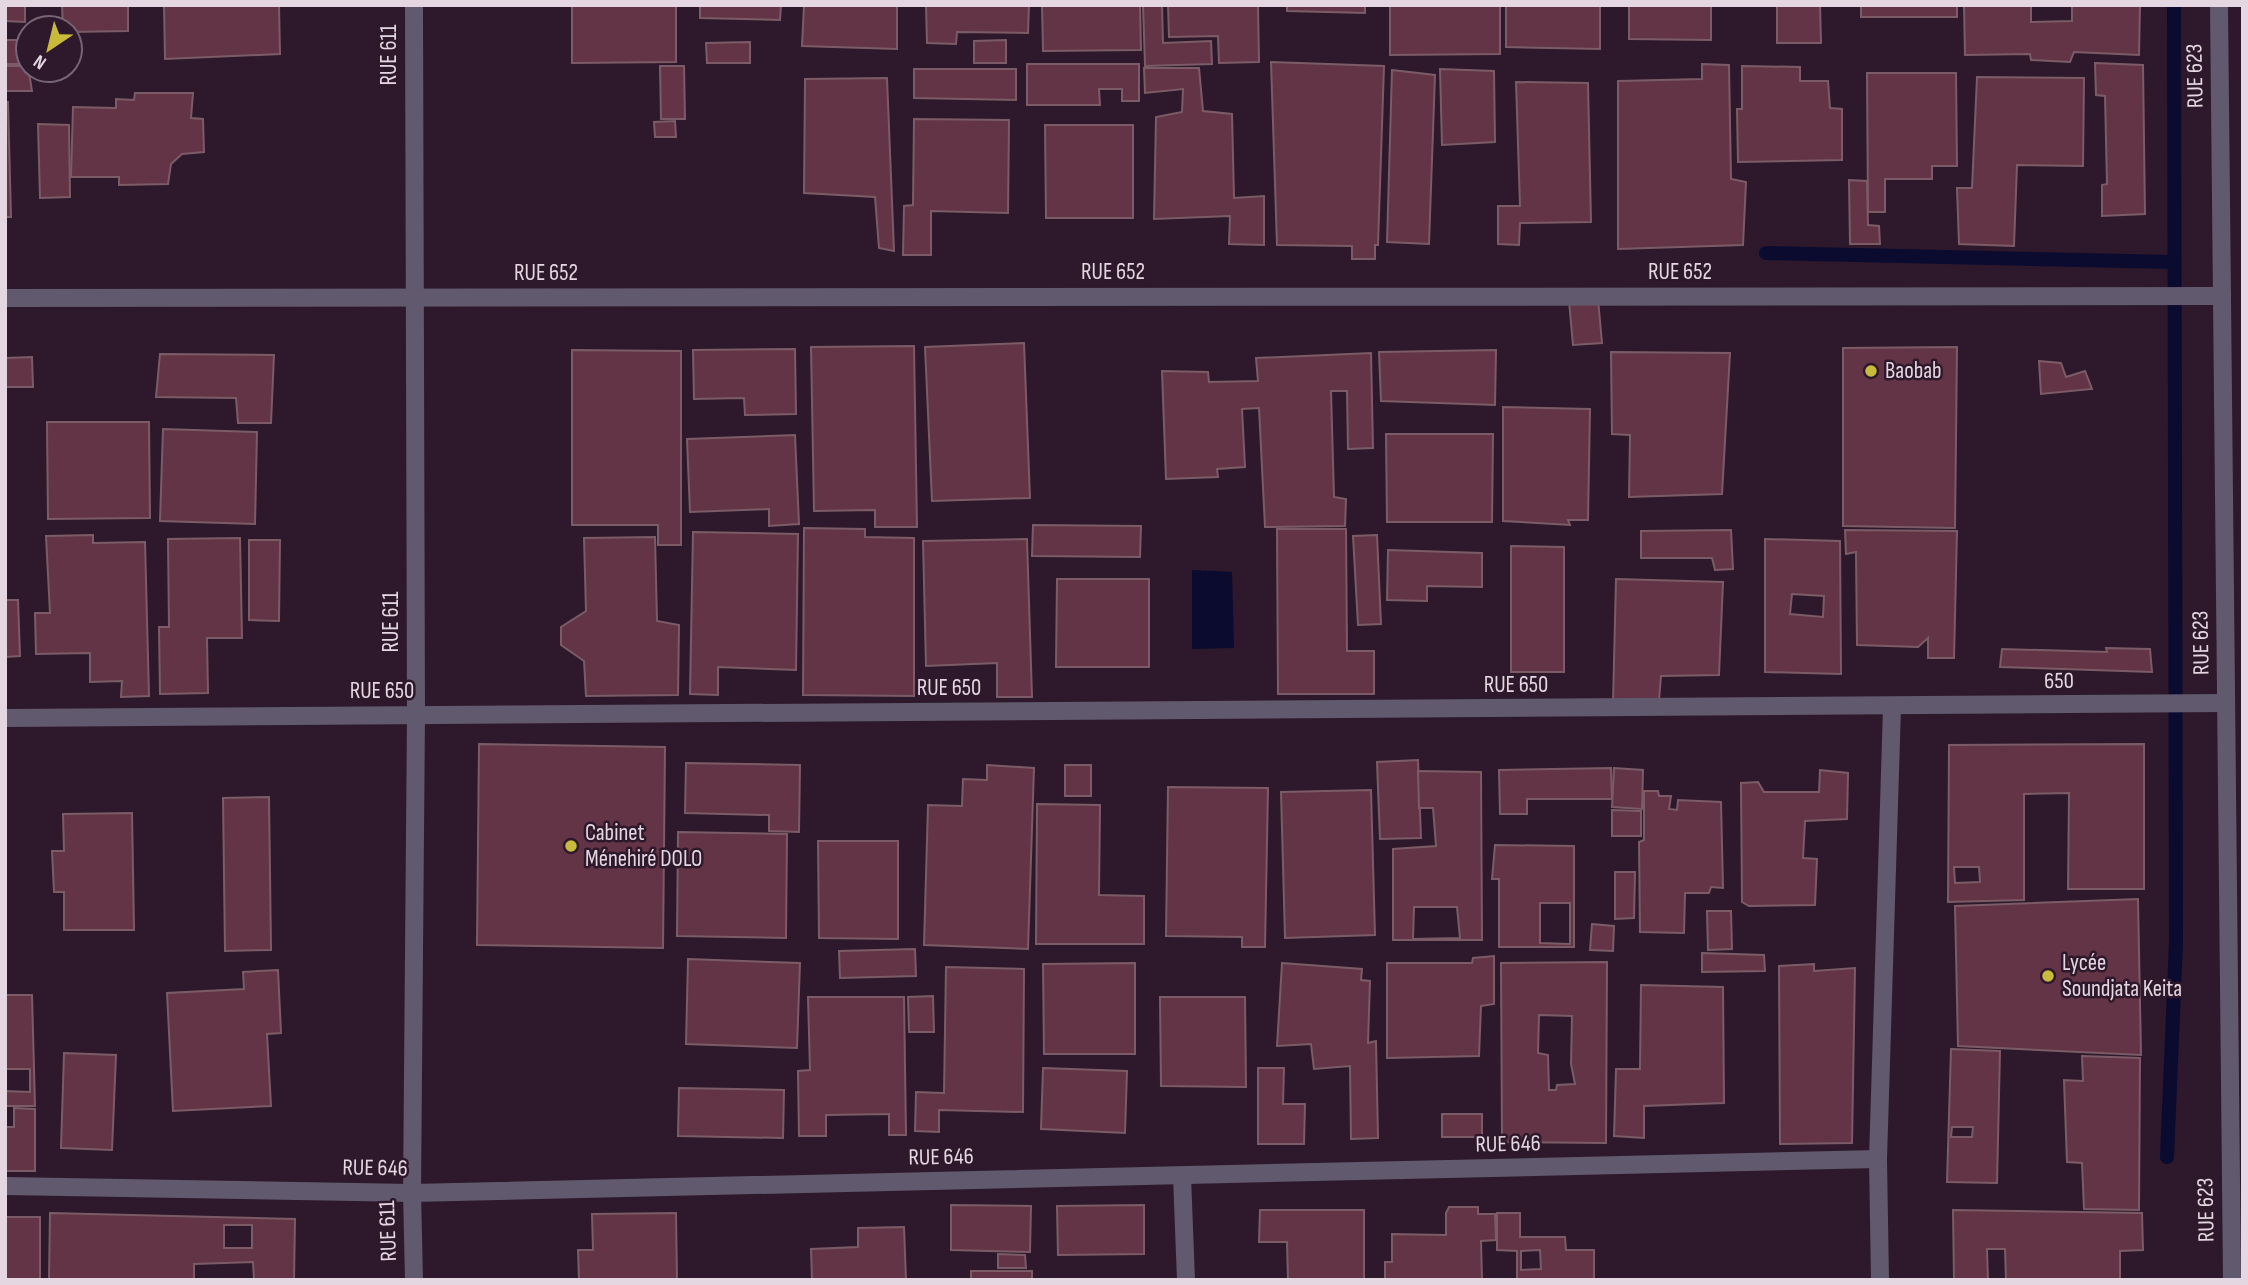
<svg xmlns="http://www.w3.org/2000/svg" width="2248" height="1285" font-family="'Sofia Sans Condensed',sans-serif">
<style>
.water{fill:#0b0a2f}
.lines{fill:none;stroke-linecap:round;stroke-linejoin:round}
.stream{stroke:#0b0a2f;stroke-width:14}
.building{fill:#633446;stroke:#7b5c66;stroke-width:2;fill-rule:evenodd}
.minor{stroke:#61596d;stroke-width:18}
.poi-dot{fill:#c8bb3b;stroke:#2d192b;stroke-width:2.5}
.labels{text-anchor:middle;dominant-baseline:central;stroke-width:5;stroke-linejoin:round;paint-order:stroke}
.street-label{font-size:23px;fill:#e4d7e2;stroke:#2d192b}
.poi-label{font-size:23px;fill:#e4d7e2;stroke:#2d192b;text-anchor:start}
</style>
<rect width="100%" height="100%" fill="#2d192b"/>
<!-- water -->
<path class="water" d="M1192,570L1232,572L1234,648L1192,649Z"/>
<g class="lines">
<!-- stream -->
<g class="stream">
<path d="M1766,253L2173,262"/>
<path d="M2167,1157L2176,942L2174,5"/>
</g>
</g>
<!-- building -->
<g class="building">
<path d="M5,5H25V22L5,21Z"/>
<path d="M62,5H128V31L70,32V28H63Z"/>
<path d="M164,5H279L280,54L165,59Z"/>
<path d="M572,5H676V62L572,63Z"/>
<path d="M700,5H781L780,20L700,18Z"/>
<path d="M804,5H897V49L802,46Z"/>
<path d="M926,5H1029L1028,33L957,32L956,44L927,43Z"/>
<path d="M1042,5H1140L1141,50L1043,51Z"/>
<path d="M1143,5H1162L1163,43L1211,41L1212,64L1145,66Z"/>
<path d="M1168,5H1258L1259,62L1219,63L1218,36L1169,37Z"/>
<path d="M1287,5H1365V13L1287,11Z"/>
<path d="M1390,5H1500V54L1390,55Z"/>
<path d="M1506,5H1600V49L1506,47Z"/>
<path d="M1629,5H1711V40L1629,39Z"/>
<path d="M1777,5H1820L1821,43H1777Z"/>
<rect x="1861" y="5" width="96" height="12"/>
<path d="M1964,5H2031V22L2072,21V5H2140L2139,55L2074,52L2070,62L2031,60L2030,54L1965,55Z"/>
<rect x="5" y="40" width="23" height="24"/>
<path d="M1006,40V63H974V41Z"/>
<path d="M750,42V63H707L706,43Z"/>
<path d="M1271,62L1384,66L1378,245H1375V259H1352V246L1277,245Z"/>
<path d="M2095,63L2143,65L2145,214L2102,216V185L2107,184L2105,96L2096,95Z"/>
<path d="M1027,64H1139V101H1122V89H1099L1100,105H1027Z"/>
<path d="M1702,64L1729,65L1731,179L1746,182L1743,245L1618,249V81L1702,79Z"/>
<path d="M5,66H28L32,91H5Z"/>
<path d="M660,66H684L685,119H661Z"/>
<path d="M1742,66L1800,67V81H1828L1830,108L1842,109V160L1738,162L1737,109H1742Z"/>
<path d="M1144,68H1199L1203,111L1232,114L1234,198L1264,196V245L1229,244L1230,216L1154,219L1156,117L1182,112L1183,89L1145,93Z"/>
<path d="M914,69H1016V100L914,98Z"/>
<path d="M1440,69L1494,71L1495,142L1442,145Z"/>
<path d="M1392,70L1435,75L1429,244L1387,242Z"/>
<path d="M1867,73H1956L1957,166H1932V179H1885V212H1868Z"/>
<path d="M1977,77L2084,78L2083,166L2017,165L2014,246L1959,244L1957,188H1972Z"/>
<path d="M887,78L894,251L879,248L875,197L804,193L805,79Z"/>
<path d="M1516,82L1588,83L1591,222L1520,223L1519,245L1498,244V206H1520Z"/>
<path d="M135,93H193L191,118L203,119L204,152L182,154L171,164L168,184L119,185V177H71L73,107L116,108V99L134,100Z"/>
<path d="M5,102H8L11,217H5Z"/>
<path d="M914,119L1009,120L1008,213L931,211V255H903L904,206L913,205Z"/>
<path d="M675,121L676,137H655L654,122Z"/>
<path d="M38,124L69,125L70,197L40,198Z"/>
<path d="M1045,125H1133V218H1046Z"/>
<path d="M1849,180L1867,181L1868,225L1879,226L1880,244H1850Z"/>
<path d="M1598,299L1602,343L1573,345L1569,301Z"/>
<path d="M1024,343L1030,498L932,501L925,347Z"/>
<path d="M914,346L917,527H875V510L814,511L811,347Z"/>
<path d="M1957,347L1955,528L1843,526V348Z"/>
<path d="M795,349L796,414L745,415L744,398L694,399L693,350Z"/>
<path d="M572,350L681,351V545H658V525H572Z"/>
<path d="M1496,350L1495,405L1381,401L1379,352Z"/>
<path d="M1611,352L1730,353L1722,494L1629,497L1630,435L1612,434Z"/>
<path d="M1371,353L1373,448L1348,449L1347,391H1331L1334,497L1346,499L1345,526L1265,527L1259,408L1242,409L1245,467L1217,469L1218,477L1166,479L1162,371L1208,372L1209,382L1258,381L1256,358Z"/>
<path d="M160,354L274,355L271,423H238L236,398L156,397Z"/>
<path d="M32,357L33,387H5V358Z"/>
<path d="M2039,361L2061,363L2066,377L2085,371L2092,389L2041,394Z"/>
<path d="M1503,407L1590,409L1588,520H1568L1570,525L1503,521Z"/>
<path d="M47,422H149L150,518L48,519Z"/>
<path d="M163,429L257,432L255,524L160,521Z"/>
<path d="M1386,434H1493L1492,522H1387Z"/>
<path d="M795,435L799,524L769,526V509L690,512L687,439Z"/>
<path d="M1033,525L1141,526L1140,557L1032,556Z"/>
<path d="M804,528L865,529V537L914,538V696L803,695Z"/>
<path d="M1277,529H1346L1347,651H1374V694H1278Z"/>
<path d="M1731,530L1733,569L1715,570L1712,558H1641V531Z"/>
<path d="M1845,530L1957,531L1954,658H1928V638L1918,647L1857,645L1856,552L1846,554Z"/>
<path d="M693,532L798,534L796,670L718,667V695L690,694Z"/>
<path d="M93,535V543L145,542L149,696L121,697L122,681L90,682V653L36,654L35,613H50L46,536Z"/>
<path d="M1377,535L1381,624L1358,625L1353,536Z"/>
<path d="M655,537L657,621L679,625L678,695L586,696L584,661L561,645V627L586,611L584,538Z"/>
<path d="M240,538L242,638H207L208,693L160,694L159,627H169L168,539Z"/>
<path d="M1027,539L1032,697H997V663L926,666L923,541Z"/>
<path d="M1765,539L1840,541L1841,674L1765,672ZM1792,594L1824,596L1823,617L1790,614Z"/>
<path d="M249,540H280L279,621L249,620Z"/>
<path d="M1511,546L1564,547V672H1511Z"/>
<path d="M1388,550L1482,553V587L1427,586V601L1387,600Z"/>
<path d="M1057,579H1149V667H1056Z"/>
<path d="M1616,579L1723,582L1719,675L1661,676L1659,700L1613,704Z"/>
<path d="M5,600H18L20,656L5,657Z"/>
<path d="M2106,648L2150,649L2152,672L2000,667L2002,649L2107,652Z"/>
<path d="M479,744L665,747L663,948L477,945Z"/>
<path d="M2144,744V889H2068L2069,793L2024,794V900L1948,902L1949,745ZM1954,867H1979L1980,882L1955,883Z"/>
<path d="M1418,760L1421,838L1380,839L1377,762Z"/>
<path d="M686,763L800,765L799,832L769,831V815L685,813Z"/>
<path d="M987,765L1034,768L1028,949L924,945L928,805L962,806L963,779L987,780Z"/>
<rect x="1065" y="765" width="26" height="31"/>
<path d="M1611,768L1612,799H1527V814H1500L1499,770Z"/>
<path d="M1614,768L1643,770L1642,809L1612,807Z"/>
<path d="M1820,770L1848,773L1847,819L1805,821L1803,858L1817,859L1815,905L1749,906L1742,902L1741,783L1758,782L1764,792H1819Z"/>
<path d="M1418,771L1481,772L1482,940H1393V849L1436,846L1433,808H1419ZM1414,907H1457L1460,938L1413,939Z"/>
<path d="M1168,787L1268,788L1265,947H1242V937L1166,936Z"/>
<path d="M1371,790L1375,935L1285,938L1281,792Z"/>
<path d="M1644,791H1658L1659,796H1671L1669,809L1677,810L1678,800L1721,802L1723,888L1711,887L1709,893H1685L1684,933L1640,932L1639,842L1644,840Z"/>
<path d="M269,797L271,950L225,951L223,798Z"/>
<path d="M1037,804L1100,805L1099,895L1144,896V944H1036Z"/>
<path d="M1612,810L1641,811V836H1612Z"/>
<path d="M132,813L134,930H64V892H54L52,851H64L63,814Z"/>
<path d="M678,832L787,834L786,938L677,936Z"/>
<path d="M818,841H898V939L819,938Z"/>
<path d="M1495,845L1574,846V947H1499V879H1492ZM1540,903H1570V944L1540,943Z"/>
<path d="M1615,872H1635L1634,918L1615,919Z"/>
<path d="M2138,899L2141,1055L1958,1046L1955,906Z"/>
<path d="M1707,911H1731L1732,949L1708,950Z"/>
<path d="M1592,924L1614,926L1613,951L1590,950Z"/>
<path d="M915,949L916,976L840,978L839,951Z"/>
<path d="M1702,953L1764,955L1765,971L1702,972Z"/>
<path d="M1494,956V1004L1481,1006L1479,1056L1387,1058V963H1472L1473,958Z"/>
<path d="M688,959L800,963L797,1048L686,1044Z"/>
<path d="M1607,962L1606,1143L1502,1142L1501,963ZM1539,1015L1572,1016L1571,1064L1575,1084L1557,1085L1556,1090H1549L1548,1055L1538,1053Z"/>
<path d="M1135,963V1054H1044L1043,964Z"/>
<path d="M1282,963L1362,969L1361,980L1370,981L1368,1043L1376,1041L1378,1138L1351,1139L1350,1066L1314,1069L1311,1044L1277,1046Z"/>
<path d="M1814,964V971L1855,968L1852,1143L1780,1144L1779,966Z"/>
<path d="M946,967L1024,969L1023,1112L939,1110V1132L915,1131L916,1092L944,1093Z"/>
<path d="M278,970L281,1033L267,1034L271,1106L173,1111L167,993L244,989L243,972Z"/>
<path d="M1641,985L1723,987L1724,1103L1644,1106V1138L1614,1136L1616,1069H1640Z"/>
<path d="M5,995H32L35,1106H5V1091L30,1092V1069H5Z"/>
<path d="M933,996L934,1032H909L908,997Z"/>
<path d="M808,997H904L906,1135H889V1114L826,1115V1136H799L798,1071L810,1070Z"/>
<path d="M1160,997H1245L1246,1087L1161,1086Z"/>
<path d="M1951,1049L2000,1051L1997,1183L1947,1182ZM1952,1127H1973L1972,1137H1951Z"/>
<path d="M64,1053L116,1055L112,1150L61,1148Z"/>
<path d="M2082,1056L2140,1058L2139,1210L2084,1209L2082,1163L2067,1162L2064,1080L2083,1081Z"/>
<path d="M1043,1068L1127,1071L1125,1133L1041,1129Z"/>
<path d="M1258,1068H1284L1283,1104H1305L1304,1144H1258Z"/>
<path d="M679,1088L784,1090L783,1138L678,1136Z"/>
<path d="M14,1108L35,1109V1171H5V1127H14Z"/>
<rect x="1442" y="1114" width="40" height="23"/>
<path d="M951,1205L1031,1206L1030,1252L951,1250Z"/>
<path d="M1144,1205V1254L1058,1255L1057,1206Z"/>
<path d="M1449,1207H1478V1214H1495L1496,1240L1481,1241L1482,1280H1385V1262H1392V1234L1446,1235V1213Z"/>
<path d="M1260,1210H1364V1280H1288L1287,1242H1259Z"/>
<path d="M1953,1210L2142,1213L2143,1250L2120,1251V1280H2006L2005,1249H1987L1988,1280H1954Z"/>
<path d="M50,1213L295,1219L294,1280H254L253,1262L194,1264V1280H49ZM224,1225H252V1248H224Z"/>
<path d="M676,1213L677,1280H579L578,1250H593L592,1214Z"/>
<path d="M1497,1213H1520V1237H1565L1566,1250H1594V1280H1517V1251L1497,1250ZM1540,1250L1541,1269L1521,1270V1251Z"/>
<rect x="5" y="1217" width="35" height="63"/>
<path d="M904,1227L906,1280H812L811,1249L858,1247V1228Z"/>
<path d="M998,1254L1025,1255L1026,1268H998Z"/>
<rect x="971" y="1271" width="61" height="9"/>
</g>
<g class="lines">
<!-- minor -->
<g class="minor">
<path d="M414,5L416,715L412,1193L414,1280"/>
<path d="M2219,5L2232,1280"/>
<path d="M5,298L2222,296"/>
<path d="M5,718L2226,703"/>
<path d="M1182,1176L1186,1280"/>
<path d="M5,1186L412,1193L1878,1159"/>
<path d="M1880,1280L1878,1159L1892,708"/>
</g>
</g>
<!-- markers -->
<g class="poi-dot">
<circle cx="1871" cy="371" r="7"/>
<circle cx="571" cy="846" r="7"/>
<circle cx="2048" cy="976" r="7"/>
</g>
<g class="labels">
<!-- street labels -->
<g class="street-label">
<text transform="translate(389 55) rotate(-90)">RUE 611</text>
<text transform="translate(2195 76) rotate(-91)">RUE 623</text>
<text x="1113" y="272">RUE 652</text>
<text x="1680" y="272">RUE 652</text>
<text x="546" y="273">RUE 652</text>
<text transform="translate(391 622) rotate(-90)">RUE 611</text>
<text transform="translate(2201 643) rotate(-91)">RUE 623</text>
<text transform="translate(2059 681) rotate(-1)">650</text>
<text x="1516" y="685">RUE 650</text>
<text x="949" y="688">RUE 650</text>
<text x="382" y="691">RUE 650</text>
<text transform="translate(1508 1144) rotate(-1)">RUE 646</text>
<text transform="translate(941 1157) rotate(-1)">RUE 646</text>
<text transform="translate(375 1168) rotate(1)">RUE 646</text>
<text transform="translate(2206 1210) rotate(-91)">RUE 623</text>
<text transform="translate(388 1231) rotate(-92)">RUE 611</text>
</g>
<!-- poi labels -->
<g class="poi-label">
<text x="1885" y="371">Baobab</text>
<text x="585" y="833">Cabinet<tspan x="585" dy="26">Ménehiré DOLO</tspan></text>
<text x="2062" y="963">Lycée<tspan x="2062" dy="26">Soundjata Keita</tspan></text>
</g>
</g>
<!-- border -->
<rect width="2248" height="1285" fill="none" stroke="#e4d7e2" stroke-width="14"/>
<!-- north arrow -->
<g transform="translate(49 49) rotate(215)"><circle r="33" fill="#2d192b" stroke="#766574" stroke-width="2"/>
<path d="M0-5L12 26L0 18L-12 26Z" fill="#c8bb3b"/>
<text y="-10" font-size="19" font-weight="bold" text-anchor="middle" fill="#e4d7e2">N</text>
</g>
</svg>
